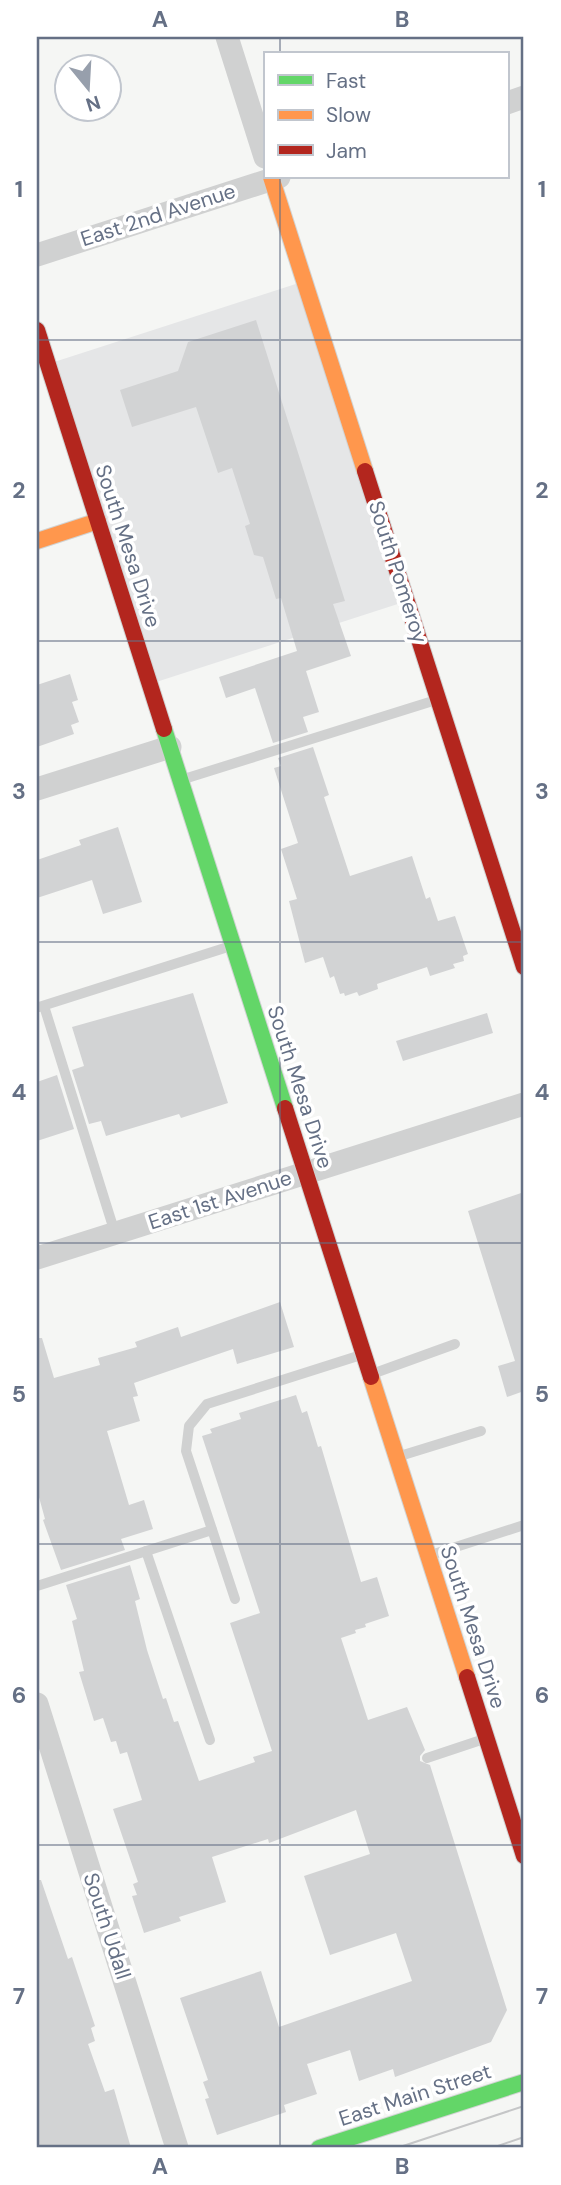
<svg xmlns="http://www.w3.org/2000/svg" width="561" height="2185" font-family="'DM Sans',sans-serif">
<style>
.built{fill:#e5e6e7}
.building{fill:#d2d3d4}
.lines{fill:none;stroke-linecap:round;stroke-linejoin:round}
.fast-casing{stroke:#d1d3d3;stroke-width:18}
.slow-casing{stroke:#d1d3d3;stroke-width:18}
.jam-casing{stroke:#d1d3d3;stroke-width:18}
.lane{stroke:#d0d1d1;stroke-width:10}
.street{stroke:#d0d1d1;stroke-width:23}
.fast{stroke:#63d668;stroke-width:16}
.slow{stroke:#ff974d;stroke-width:16}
.jam{stroke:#b3261e;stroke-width:16}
.tram{stroke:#c5c6c7;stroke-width:2}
.grid{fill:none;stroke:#657085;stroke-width:2;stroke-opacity:0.55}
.labels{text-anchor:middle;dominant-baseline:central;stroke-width:7;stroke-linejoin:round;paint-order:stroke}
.street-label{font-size:21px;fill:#657085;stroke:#fff}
.neatline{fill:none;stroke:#657085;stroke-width:2.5}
.grid-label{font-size:23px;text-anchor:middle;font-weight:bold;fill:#657085}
</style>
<rect width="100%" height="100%" fill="#f5f6f4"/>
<!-- built -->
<path class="built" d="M305,281L407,601L150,684L48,364Z"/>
<!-- building -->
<g class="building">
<path d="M256,320L345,601L333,604L351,656L306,671L319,712L303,717L308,732L273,743L255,688L226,698L219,677L297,651L281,598L276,599L263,557L254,555L245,526L250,524L232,468L218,473L196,407L132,427L120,390L178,371L188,342Z"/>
<path d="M70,674L78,700L72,702L79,722L71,725L74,734L37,747V685Z"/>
<path d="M313,747L329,795L324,797L350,876L412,856L426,899L430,897L438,921L455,916L468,954L463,956L464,961L453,964L455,968L430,976L427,967L377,984L378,989L359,996L357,992L345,996L344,993L340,994L334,976L330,978L323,957L305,963L289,901L297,899L281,849L298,843L274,768L281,766L278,758Z"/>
<path d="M118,827L142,902L103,914L92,880L37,898V860L81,845L79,840Z"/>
<path d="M193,993L228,1103L181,1118L179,1114L106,1136L101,1121L89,1124L72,1070L84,1066L72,1027Z"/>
<path d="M487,1013L493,1033L403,1061L396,1041Z"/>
<path d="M57,1075L74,1129L37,1141V1082Z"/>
<path d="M524,1192V1391L507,1397L498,1366L515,1361L468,1211Z"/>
<path d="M280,1302L294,1347L237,1364L233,1349L134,1383L138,1396L133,1397L140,1421L107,1431L129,1505L144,1500L153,1529L121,1539L125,1550L61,1570L43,1520L45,1519L37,1490V1338H42L54,1378L100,1365L98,1358L137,1347L135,1342L178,1327L181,1337Z"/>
<path d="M296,1395L302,1413L307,1411L318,1447L321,1446L361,1582L377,1577L389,1616L365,1624L366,1627L355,1630L356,1633L341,1638L368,1720L407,1707L425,1750L420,1756V1761L430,1765L507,2010L491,2042L395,2077L393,2069L359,2081L350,2050L307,2064L317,2094L284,2105L286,2112L217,2135L205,2099L209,2098L203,2082L208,2080L180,1998L261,1971L279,2027L412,1981L396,1933L330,1955L304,1876L370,1854L356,1810L269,1843L268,1839L212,1857L226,1902L179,1917L181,1921L144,1933L132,1896L137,1895L133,1884L138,1882L113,1809L142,1800L127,1752L120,1754L116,1741L111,1742L103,1718L94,1721L79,1672L84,1671L72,1621L77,1619L66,1585L130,1565L140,1599L135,1601L147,1650L163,1699L166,1698L174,1722L178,1721L199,1781L255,1762L253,1757L272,1751L230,1623L260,1613L202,1436L212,1433L210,1429L241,1419L239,1413Z"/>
<path d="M37,1880H41L68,1959L72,1957L95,2026L91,2028L95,2041L88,2044L105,2092L114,2089L131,2148H37Z"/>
</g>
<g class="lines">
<!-- fast casing -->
<g class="fast-casing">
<g id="fast">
<path d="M164,729L285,1108"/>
<path d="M319,2148L524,2082"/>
</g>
</g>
<!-- slow casing -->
<g class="slow-casing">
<g id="slow">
<path d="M271,177L365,471"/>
<path d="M37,541L98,521"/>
<path d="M371,1377L467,1677"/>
</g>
</g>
<!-- jam casing -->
<g class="jam-casing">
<g id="jam">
<path d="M37,330L164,729"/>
<path d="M365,471L524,967"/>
<path d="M285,1108L371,1377"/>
<path d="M467,1677L524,1856"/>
</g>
</g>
<!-- lane -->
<g class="lane">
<path d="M184,779L436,700"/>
<path d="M44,1006L115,1233"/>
<path d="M39,1007L231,946"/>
<path d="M372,1374L455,1344"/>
<path d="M400,1456L481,1431"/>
<path d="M146,1551L210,1740"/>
<path d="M431,1555L524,1525"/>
<path d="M37,1586L212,1530"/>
<path d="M235,1599L186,1451L189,1426L207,1404L361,1355"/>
<path d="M427,1758L484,1739"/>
</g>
<!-- street -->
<g class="street">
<path d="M227,37L265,157"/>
<path d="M507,103L524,97"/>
<path d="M37,255L279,177"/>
<path d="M37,789L170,747"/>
<path d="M37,1258L524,1104"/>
<path d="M37,1704L177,2148"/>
</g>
<!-- fast -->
<use href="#fast" class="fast"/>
<!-- slow -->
<use href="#slow" class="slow"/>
<!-- jam -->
<use href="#jam" class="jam"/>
<!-- tram -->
<g class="tram">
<path d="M397,2148L524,2106"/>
<path d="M492,2148L524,2137"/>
</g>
</g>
<!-- grid -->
<path class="grid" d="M280,37V54M280,177V2148M37,340H524M37,641H524M37,942H524M37,1243H524M37,1544H524M37,1845H524"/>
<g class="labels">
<!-- street labels -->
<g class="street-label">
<text transform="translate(158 215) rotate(-18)">East 2nd Avenue</text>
<text transform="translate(128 546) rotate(72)">South Mesa Drive</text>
<text transform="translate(398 572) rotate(72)">South Pomeroy</text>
<text transform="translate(300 1087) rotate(72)">South Mesa Drive</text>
<text transform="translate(220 1200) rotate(-18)">East 1st Avenue</text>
<text transform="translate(473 1627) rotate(72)">South Mesa Drive</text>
<text transform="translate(107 1926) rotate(72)">South Udall</text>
<text transform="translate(415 2095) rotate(-18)">East Main Street</text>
</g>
</g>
<!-- border -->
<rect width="561" height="2185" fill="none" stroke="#ffffff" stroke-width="77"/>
<!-- legend -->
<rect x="264" y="52" width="245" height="126" fill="#ffffff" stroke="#c1c6ce" stroke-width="2"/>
<rect x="278" y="75" width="35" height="10" fill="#63d668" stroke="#c1c6ce" stroke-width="2"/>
<text x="326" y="88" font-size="21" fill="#657085">Fast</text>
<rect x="278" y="110" width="35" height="10" fill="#ff974d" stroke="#c1c6ce" stroke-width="2"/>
<text x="326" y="122" font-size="21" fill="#657085">Slow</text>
<rect x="278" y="145" width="35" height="10" fill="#b3261e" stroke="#c1c6ce" stroke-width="2"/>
<text x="326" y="158" font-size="21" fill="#657085">Jam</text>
<!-- north arrow -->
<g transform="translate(88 88) rotate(162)"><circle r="33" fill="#ffffff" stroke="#c1c6ce" stroke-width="2"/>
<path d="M0-5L12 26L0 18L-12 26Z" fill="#979fac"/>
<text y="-10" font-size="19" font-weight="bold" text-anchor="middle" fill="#657085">N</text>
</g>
<rect x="38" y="38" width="484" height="2108" class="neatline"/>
<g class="grid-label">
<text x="160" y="27">A</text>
<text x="402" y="27">B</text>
<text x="19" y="197">1</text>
<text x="542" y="197">1</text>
<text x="19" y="498">2</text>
<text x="542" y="498">2</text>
<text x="19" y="799">3</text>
<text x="542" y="799">3</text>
<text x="19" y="1100">4</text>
<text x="542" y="1100">4</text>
<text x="19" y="1402">5</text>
<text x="542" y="1402">5</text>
<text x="19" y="1703">6</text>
<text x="542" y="1703">6</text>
<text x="19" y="2004">7</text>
<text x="542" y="2004">7</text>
<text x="160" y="2174">A</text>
<text x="402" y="2174">B</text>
</g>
</svg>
